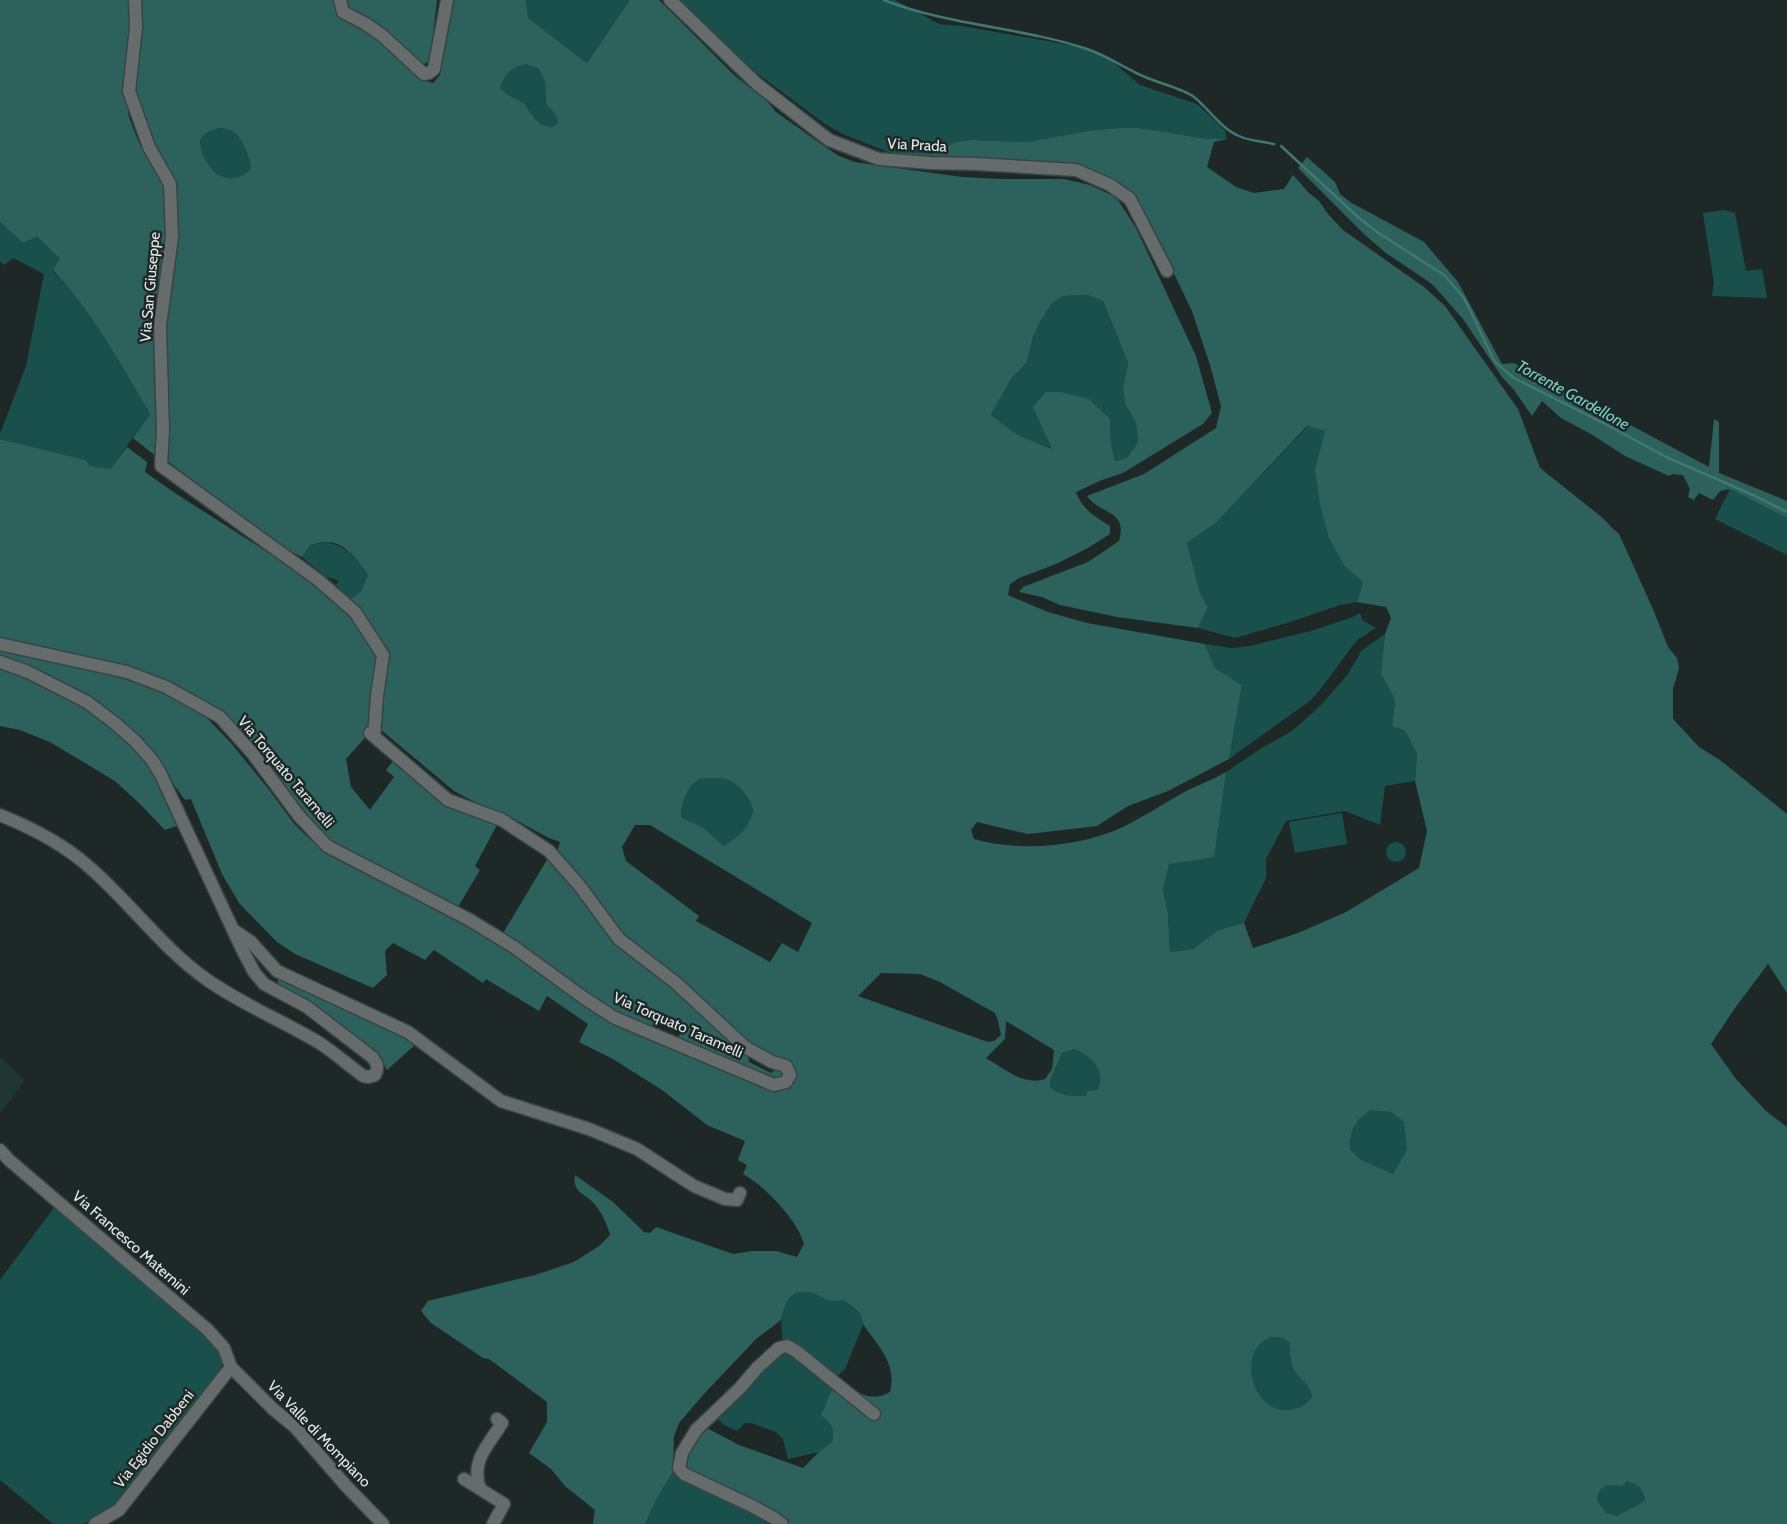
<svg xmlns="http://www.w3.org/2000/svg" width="1787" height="1524" font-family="Cabin,sans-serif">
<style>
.built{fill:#213532}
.green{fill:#1a504b}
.forest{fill:#2d615c;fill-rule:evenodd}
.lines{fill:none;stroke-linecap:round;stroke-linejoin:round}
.stream{stroke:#437771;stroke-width:2.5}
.minor-casing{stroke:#3a4442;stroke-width:15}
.minor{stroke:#666c6b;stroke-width:12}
.labels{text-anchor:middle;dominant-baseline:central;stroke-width:5;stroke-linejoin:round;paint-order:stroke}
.street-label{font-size:15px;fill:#e4ebea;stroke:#1e2927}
.water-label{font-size:16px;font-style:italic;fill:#78d1c7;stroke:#1e2927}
</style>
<rect width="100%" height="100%" fill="#1e2927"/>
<!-- built -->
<path class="built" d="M0,1057L25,1080L0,1114Z"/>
<!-- green -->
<g class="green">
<path d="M526,0H630L587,63L528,18Z"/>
<path d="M676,0H895L939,24L962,26L1086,48L1112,61L1140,85L1197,104L1219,124L1225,131L1227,139H1208L1139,128H1120L1087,131L1027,142L973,140L942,148L932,154L888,152L843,134L825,124L746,65Z"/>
<path d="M526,64L539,69L545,82L546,104L556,115L558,123L552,127L542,125L534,118L525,104L509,95L500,88C507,72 509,69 526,64Z"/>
<path d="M221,128C225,129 230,130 233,132C243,138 250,158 251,169C234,185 216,179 205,159C201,154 201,146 200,140C205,132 213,129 221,128Z"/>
<path d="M1724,210L1735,213L1746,271L1762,269L1767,298L1712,296L1714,283L1703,213Z"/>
<path d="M0,222L23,243L37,235L60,259L53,271C94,313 120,364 150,414L110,469L90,466L86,460L0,439V434L26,366L44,274L13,258L4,265L0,261Z"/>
<path d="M1087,295L1103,301L1128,363L1123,387L1125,404L1136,423L1138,442L1127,458L1115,461L1111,444L1110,419L1053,449L1018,435L991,415L1011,379L1027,362L1033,337L1040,322L1052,303L1063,296Z"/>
<path d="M1308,426L1325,431L1363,582L1357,602L1340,605L1290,622L1235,638L1198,628L1208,607L1200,593L1187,543L1217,522Z"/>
<path d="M1730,489L1787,518V555L1715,519Z"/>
<path d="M327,542C349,548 355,557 368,575L361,591L351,599L335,585L339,582L335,579L326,577L302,557L310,545Z"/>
<path d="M1360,613L1362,620L1376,628L1357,640L1320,690L1311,700L1229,759L1242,685L1215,668L1205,644L1232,648L1250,646L1311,631L1353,617Z"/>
<path d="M1385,634L1381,674L1395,700L1392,726L1405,731L1417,754L1415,781L1385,786L1380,825L1345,811L1286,821L1266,859V878L1244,923L1218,930L1193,949L1170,952L1168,913L1163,890L1169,863L1220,802L1226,772L1262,748L1292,731L1320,706L1348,674L1362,650Z"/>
<path d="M718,778C722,779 727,779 730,781C740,785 756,804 752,816C748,830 735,840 723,846L691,822L681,817C681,805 688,782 701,779C706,778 713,778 718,778Z"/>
<path d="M1342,813L1347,844L1295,853L1289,822Z"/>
<circle cx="1396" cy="852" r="10"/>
<path d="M1075,1049C1093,1057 1105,1070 1098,1090L1087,1091L1086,1096C1072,1096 1060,1096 1050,1087L1051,1078L1062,1053Z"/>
<path d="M1371,1110L1391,1112L1404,1122L1408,1150L1393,1174L1360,1159L1350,1149C1350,1130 1355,1120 1371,1110Z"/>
<path d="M56,1205L221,1349L223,1359L220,1372L118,1504L84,1524H53L0,1480V1280Z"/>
<path d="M801,1291L812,1293L831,1301L843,1300L860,1314L863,1325L845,1369L835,1378L783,1344C781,1322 777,1303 801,1291Z"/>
<path d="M1270,1337L1283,1338L1289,1342C1290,1350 1290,1359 1292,1366C1296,1379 1309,1381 1312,1395C1307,1403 1302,1407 1294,1409C1253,1419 1234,1350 1270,1337Z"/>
<path d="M785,1350L836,1386L830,1422L834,1432L832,1442L819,1452L788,1459L783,1439L776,1432L751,1423H745L737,1431L724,1425L715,1416Z"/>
<path d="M673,1472L775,1524H645L657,1498Z"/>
<path d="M1627,1481C1637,1484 1644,1488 1645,1500C1637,1507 1626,1510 1617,1516L1606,1513L1597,1500L1599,1492L1603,1486Z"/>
</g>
<!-- forest -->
<g class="forest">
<path d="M0,0H132L131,39L125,90L129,117L139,143L165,185L168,228L158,455L153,454L133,438L150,414C120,363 93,313 53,270L60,259L37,236L23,243L0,222Z"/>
<path d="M138,0H334L338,15L371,33L422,80L433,83L440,75L454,0H526L528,18L587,63L630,0H659L734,75L767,101L776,112L837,155L854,162L962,177L1002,179H1064L1090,185L1116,197L1136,228L1196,356L1212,413L1203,424L1123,473L1102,480L1076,492C1082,509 1095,517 1110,526V534L1088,548L1056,564L1019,578L1010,584L1008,595L1048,612L1087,623L1205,644L1215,668L1242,685L1229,759L1168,791L1128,806L1097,826L1028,834L977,822L971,830L974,839C1019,852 1078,847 1121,828C1144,817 1165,802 1188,790C1200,784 1214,779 1226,772L1214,857L1169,864L1163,890L1168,913L1170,952L1193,949L1218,930L1244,923L1253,948L1298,933L1346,912L1419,868L1427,831L1415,781L1417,754L1405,731L1392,726L1395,700L1381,674L1385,634L1391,618L1386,607L1357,602L1363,582L1344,565L1329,538L1320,504L1315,470L1325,431L1307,426L1217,522L1187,543L1200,593L1208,607L1198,628L1117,617L1060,605L1042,597L1019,592L1023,587L1088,562L1119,541C1128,509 1100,515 1087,496L1144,474L1216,428L1221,406L1210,365L1192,311L1149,222L1129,191L1070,166L997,158L980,160L909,157L888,152L932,154L956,142L973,140L1027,142L1087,131L1120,128H1139L1208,139H1227L1214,142L1207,167L1236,187L1254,193L1284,189L1293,175L1309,193L1319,201L1328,214L1343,230L1424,287L1445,306L1518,409L1540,468L1604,519L1610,526L1619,534L1653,609L1668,647L1677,658L1679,668L1673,689V719L1699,747L1720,760L1787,814V993L1768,964L1735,1008L1711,1044L1736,1079L1766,1111L1787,1127V1524H789V1522L742,1497L685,1472L684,1461L705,1427L739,1445L803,1468L819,1452L832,1442C835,1428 832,1424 821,1415L831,1392L840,1382C859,1391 869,1404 890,1392C897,1365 880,1348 865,1327C862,1323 862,1317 859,1313C855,1308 848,1304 843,1300C840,1300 835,1302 831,1301C825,1300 819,1295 812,1293C791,1287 785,1303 781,1320L756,1339L703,1395L679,1423L674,1436L673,1472L657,1498L645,1524H593L595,1510L565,1486L551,1469L529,1453L547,1422V1402L489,1359L483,1358L431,1323L421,1311L428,1301L535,1275L574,1262L599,1246L610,1235C607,1224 603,1215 596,1206C587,1193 572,1195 575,1175L613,1202L644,1232L650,1233L656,1227L733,1254L752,1251H776L797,1257L804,1244C798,1221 764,1185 743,1174L747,1165L738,1160L745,1141L707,1125L662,1090L613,1059L579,1042L588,1024L547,996L539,1011L486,979L483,983L434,950L425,960L393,943L385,951L387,975L373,988L295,954L277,942L239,903L222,874L191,799L185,800L161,767L119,721L0,658V648L103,672L161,691L206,717L231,743L270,791L295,825L325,853L357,870L454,917L514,955L589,1009L649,1039L696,1059L754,1082L770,1091L782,1090L792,1086L793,1075L741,1040L616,926L557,852L560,842L549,838L512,818L506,819L454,791L380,729L384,659L351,599L361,591L368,575C358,561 346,542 326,542C321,542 315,544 310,545L302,557L285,549L225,506L165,459L164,323L173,183L152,144L133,87ZM526,64L539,69L545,82L546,104L556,115L558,123L552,127L542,125L534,118L525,104L509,95L500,88C507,72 509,69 526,64ZM221,128C225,129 230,130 233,132C243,138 250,158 251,169C234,185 216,179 205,159C201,154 201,146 200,140C205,132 213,129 221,128ZM1087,295L1103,301L1128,363L1123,387L1125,404L1136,423L1138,442L1127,458L1115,461L1111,444L1110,419L1089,399L1061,392H1046L1033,407L1052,449L1018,435L991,415L1011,379L1027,362L1033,337L1040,322L1052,303L1063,296ZM718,778C722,779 727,779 730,781C740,785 756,804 752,815C748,829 735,840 723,846L705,829L681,817C681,805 688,782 701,779C706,778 713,778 718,778ZM635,825H650L812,923L798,952L782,943L770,962L696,921L699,916L626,861L622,847ZM881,973L920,974L940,982L995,1013L998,1021L1001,1035L994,1041L988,1042L858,996ZM1006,1021L1054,1050L1052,1069L1045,1079C1023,1086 1005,1069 986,1058L1005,1039ZM1075,1049C1093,1057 1105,1070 1098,1090L1087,1091L1086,1096C1072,1096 1060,1096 1050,1087L1051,1078L1062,1053ZM1371,1110L1391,1112L1404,1122L1407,1150L1393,1174L1360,1159L1350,1149C1350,1130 1355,1120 1371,1110ZM1271,1337L1283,1338L1289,1342C1290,1350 1290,1359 1292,1366C1296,1379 1309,1381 1312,1396C1307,1403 1302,1407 1294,1409C1253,1419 1234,1350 1271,1337ZM1627,1481C1637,1484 1644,1489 1645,1500C1637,1507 1626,1510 1617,1516L1606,1513L1597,1500C1600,1483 1607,1484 1622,1486Z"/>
<path d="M343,0H437L430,61L420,66L351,12Z"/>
<path d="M1307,157L1335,182L1340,194L1350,202L1424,242L1458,282L1502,364L1514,363L1709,467L1714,419L1719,422V473L1787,501V518L1730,489L1720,491L1713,500L1699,493L1694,500L1688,497L1690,489L1683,475L1673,474L1669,476L1625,456L1591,434L1561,418L1542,401L1532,416L1514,390L1502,377L1463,319L1432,284L1386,253L1365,235L1298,168Z"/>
<path d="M0,439L86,460L90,466L110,469L127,447L147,462L145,472L178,495L308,578L341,608L365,635L381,657L372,730L346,759L351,787L370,810L394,777L386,770L394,760L445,805L497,825L475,866L480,870L458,907L330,845L197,700L0,640Z"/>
<path d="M0,667L31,679L105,719L154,768L179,825L165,830L139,803L115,781L50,742L20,730L0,726Z"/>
<path d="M548,858L674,986L748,1054L749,1062L771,1073L777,1068L783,1072L782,1077L779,1080L764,1076L678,1040L680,1033L657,1023L654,1030L616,1015L502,935Z"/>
<path d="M280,977L314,992L416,1044L387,1070L381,1059L361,1042L279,985L277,979Z"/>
</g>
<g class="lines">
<!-- stream -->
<g class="stream">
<path d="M884,0C950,26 1021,27 1087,49C1108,56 1126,69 1145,77C1158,83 1184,89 1194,97C1208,108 1221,128 1237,135C1248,141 1261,141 1274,144"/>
<path d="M1281,146L1358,217L1377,232L1444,275L1464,298L1495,362L1514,378L1609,426L1666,457L1753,495L1787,512"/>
</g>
<!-- minor casing -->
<g class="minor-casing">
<g id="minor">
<path d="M135,0L136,28L129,91L149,147L170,184L172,237L160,326L163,430L161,466L317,579L355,612L383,655L377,696L374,736"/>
<path d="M340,0L343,12L366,24L383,36L424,74L429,73L434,69L447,0"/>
<path d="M670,0L757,84L829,140L879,159L930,163L976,164L1076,170L1110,185L1130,199L1167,271"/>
<path d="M0,644L127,672L166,687L220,717L253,754L299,816L327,846L470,920L514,947L584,998L615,1018L774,1085L786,1082L790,1075L786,1066L772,1062L745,1047L676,983L619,939L579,885L549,851L502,820L448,800L370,733"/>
<path d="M0,662L28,672L87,702L116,724L135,741L152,760L160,773L241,947L254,972L264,984L307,1007L372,1057C377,1063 379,1067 375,1075L369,1077L363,1076C348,1065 334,1052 318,1042C281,1020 241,1004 206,979C161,947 129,901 88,866C62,843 32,828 0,815"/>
<path d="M235,931L251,942L277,971L408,1032L501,1101L589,1129L637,1149L694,1186L725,1199L737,1200L740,1193"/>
<path d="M0,1150L9,1160L208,1330L224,1348L231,1367L273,1409L295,1427L347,1487L383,1524"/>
<path d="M464,1479L504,1504L493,1524"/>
<path d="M480,1489C470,1460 489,1445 502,1423L497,1419"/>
<path d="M95,1524L119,1510L231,1367"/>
<path d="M782,1524L774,1518L752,1506L684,1474L679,1468L682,1453L696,1430L740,1388L757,1368L779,1348L787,1346L796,1351L874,1414"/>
</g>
</g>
<!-- minor -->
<use href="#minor" class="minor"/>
</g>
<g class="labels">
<!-- street labels -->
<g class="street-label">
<text transform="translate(917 145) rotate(3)">Via Prada</text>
<text transform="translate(150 287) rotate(-85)">Via San Giuseppe</text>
<text transform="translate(286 772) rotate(50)">Via Torquato Taramelli</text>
<text transform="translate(678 1025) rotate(24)">Via Torquato Taramelli</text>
<text transform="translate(131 1243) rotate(41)">Via Francesco Maternini</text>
<text transform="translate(319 1434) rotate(46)">Via Valle di Mompiano</text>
<text transform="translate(154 1439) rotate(-52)">Via Egidio Dabbeni</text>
</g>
<!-- water labels -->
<g class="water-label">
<text transform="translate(1573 395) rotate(29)">Torrente Gardellone</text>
</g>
</g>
</svg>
